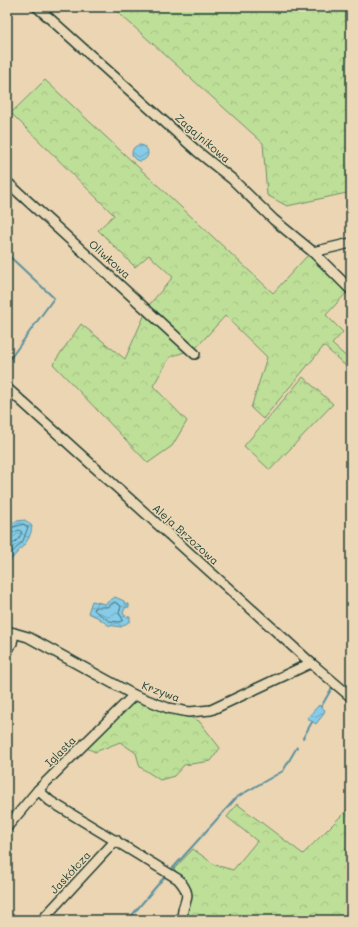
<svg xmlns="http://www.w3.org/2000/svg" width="358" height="927" font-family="Mali,sans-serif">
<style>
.forest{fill:url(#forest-crowns);stroke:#6e8e66}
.water{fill:url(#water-waves);stroke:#5d929f}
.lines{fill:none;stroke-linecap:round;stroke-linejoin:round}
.shore{stroke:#48767c;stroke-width:1}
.stream{stroke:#5d929f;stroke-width:2}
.minor-casing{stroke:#1f3d34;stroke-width:12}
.minor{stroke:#ebd8b6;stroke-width:9}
.labels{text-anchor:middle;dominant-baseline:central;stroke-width:3;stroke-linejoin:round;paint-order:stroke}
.street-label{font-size:11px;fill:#1f3d34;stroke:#ebd8b6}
</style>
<defs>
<pattern id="forest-crowns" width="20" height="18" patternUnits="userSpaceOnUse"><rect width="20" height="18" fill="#bedf98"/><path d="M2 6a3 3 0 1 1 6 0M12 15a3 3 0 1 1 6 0" fill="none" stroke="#a3c084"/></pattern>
<pattern id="water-waves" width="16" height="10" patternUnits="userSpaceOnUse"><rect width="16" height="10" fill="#86cbe7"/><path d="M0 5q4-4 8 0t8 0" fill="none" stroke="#6da6bc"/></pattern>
</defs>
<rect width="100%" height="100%" fill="#ecd5b2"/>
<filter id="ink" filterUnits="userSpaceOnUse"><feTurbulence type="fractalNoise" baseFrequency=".025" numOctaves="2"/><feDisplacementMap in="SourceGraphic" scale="8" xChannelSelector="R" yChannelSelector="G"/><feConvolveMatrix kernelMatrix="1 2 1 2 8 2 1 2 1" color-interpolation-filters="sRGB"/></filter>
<g filter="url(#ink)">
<!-- forest -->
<g class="forest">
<path d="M112,7H351V192L287,206L267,195L263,143Z"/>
<path d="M45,80L273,293L308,255L348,291L326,315L343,332L332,344L351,361V371L324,346L263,419L251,408L267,357L225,316L196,348L170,357L153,386L187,421L172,446L148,463L53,364L81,324L125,359L149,305L173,277L149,255L135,267L98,230L114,215L11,113Z"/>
<path d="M303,377L333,404L270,470L244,446Z"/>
<path d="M139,696L199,721L220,748L211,761L184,765L174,776L160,780L140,767L136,753L120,742L95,752L87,748Z"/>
<path d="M237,804L303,854L351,806L350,920H174L191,889L174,869L193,849L215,865L233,870L257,841L227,817Z"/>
</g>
<!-- water -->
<g class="water">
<circle cx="140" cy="153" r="8"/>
<path d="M25,520L32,526C31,545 14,551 7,567V526L17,521Z"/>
<path d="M115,597L124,601L125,604H129V607L125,608L123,613L125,616L130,617V621L121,627L108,625L97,617L88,613L92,601L105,604Z"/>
<path d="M319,705L325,710L323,715L316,724L307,718Z"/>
</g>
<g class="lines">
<!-- shore -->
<g class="shore">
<path d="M7,529L24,524L28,527L23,541L7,558"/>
<path d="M7,535L19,530L22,532L19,538L7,550"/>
<path d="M115,602L121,606L119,613L123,620L120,622L109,621L94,610L95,607H106Z"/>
</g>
<!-- stream -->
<g class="stream">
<path d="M7,254L54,298L7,363"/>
<path d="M321,707L333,686"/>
<path d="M303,738L312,722"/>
<path d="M172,869L237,797L283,771L297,747"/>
<path d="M128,920L166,875"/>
</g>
<!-- minor casing -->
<g class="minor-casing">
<g id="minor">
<path d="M37,7L198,152L232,179L274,220L313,252L351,290"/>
<path d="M7,182L195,354"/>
<path d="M313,252L351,243"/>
<path d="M7,388L311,663L351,697"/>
<path d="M7,631L28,637L134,695L168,708L189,712L211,710L311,663"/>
<path d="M7,649L12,643L14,633"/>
<path d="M38,790L50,801L178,879C197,900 179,901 183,920"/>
<path d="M7,827L38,790L134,695"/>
<path d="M42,920L116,840"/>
</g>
</g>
<!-- minor -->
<use href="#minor" class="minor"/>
</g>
</g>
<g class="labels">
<!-- street labels -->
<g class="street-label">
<text transform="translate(203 138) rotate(41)">Zagajnikowa</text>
<text transform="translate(110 259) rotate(42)">Oliwkowa</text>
<text transform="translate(186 534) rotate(42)">Aleja Brzozowa</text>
<text transform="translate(161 691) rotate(20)">Krzywa</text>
<text transform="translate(60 751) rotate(-45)">Iglasta</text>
<text transform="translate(70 872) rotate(-47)">Jaskółcza</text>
</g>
</g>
<!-- margin -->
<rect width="358" height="927" fill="none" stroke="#ebd8b6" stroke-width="24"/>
<rect x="12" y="12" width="334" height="903" fill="none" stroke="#1f3d34" stroke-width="1.5" filter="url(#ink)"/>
</svg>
